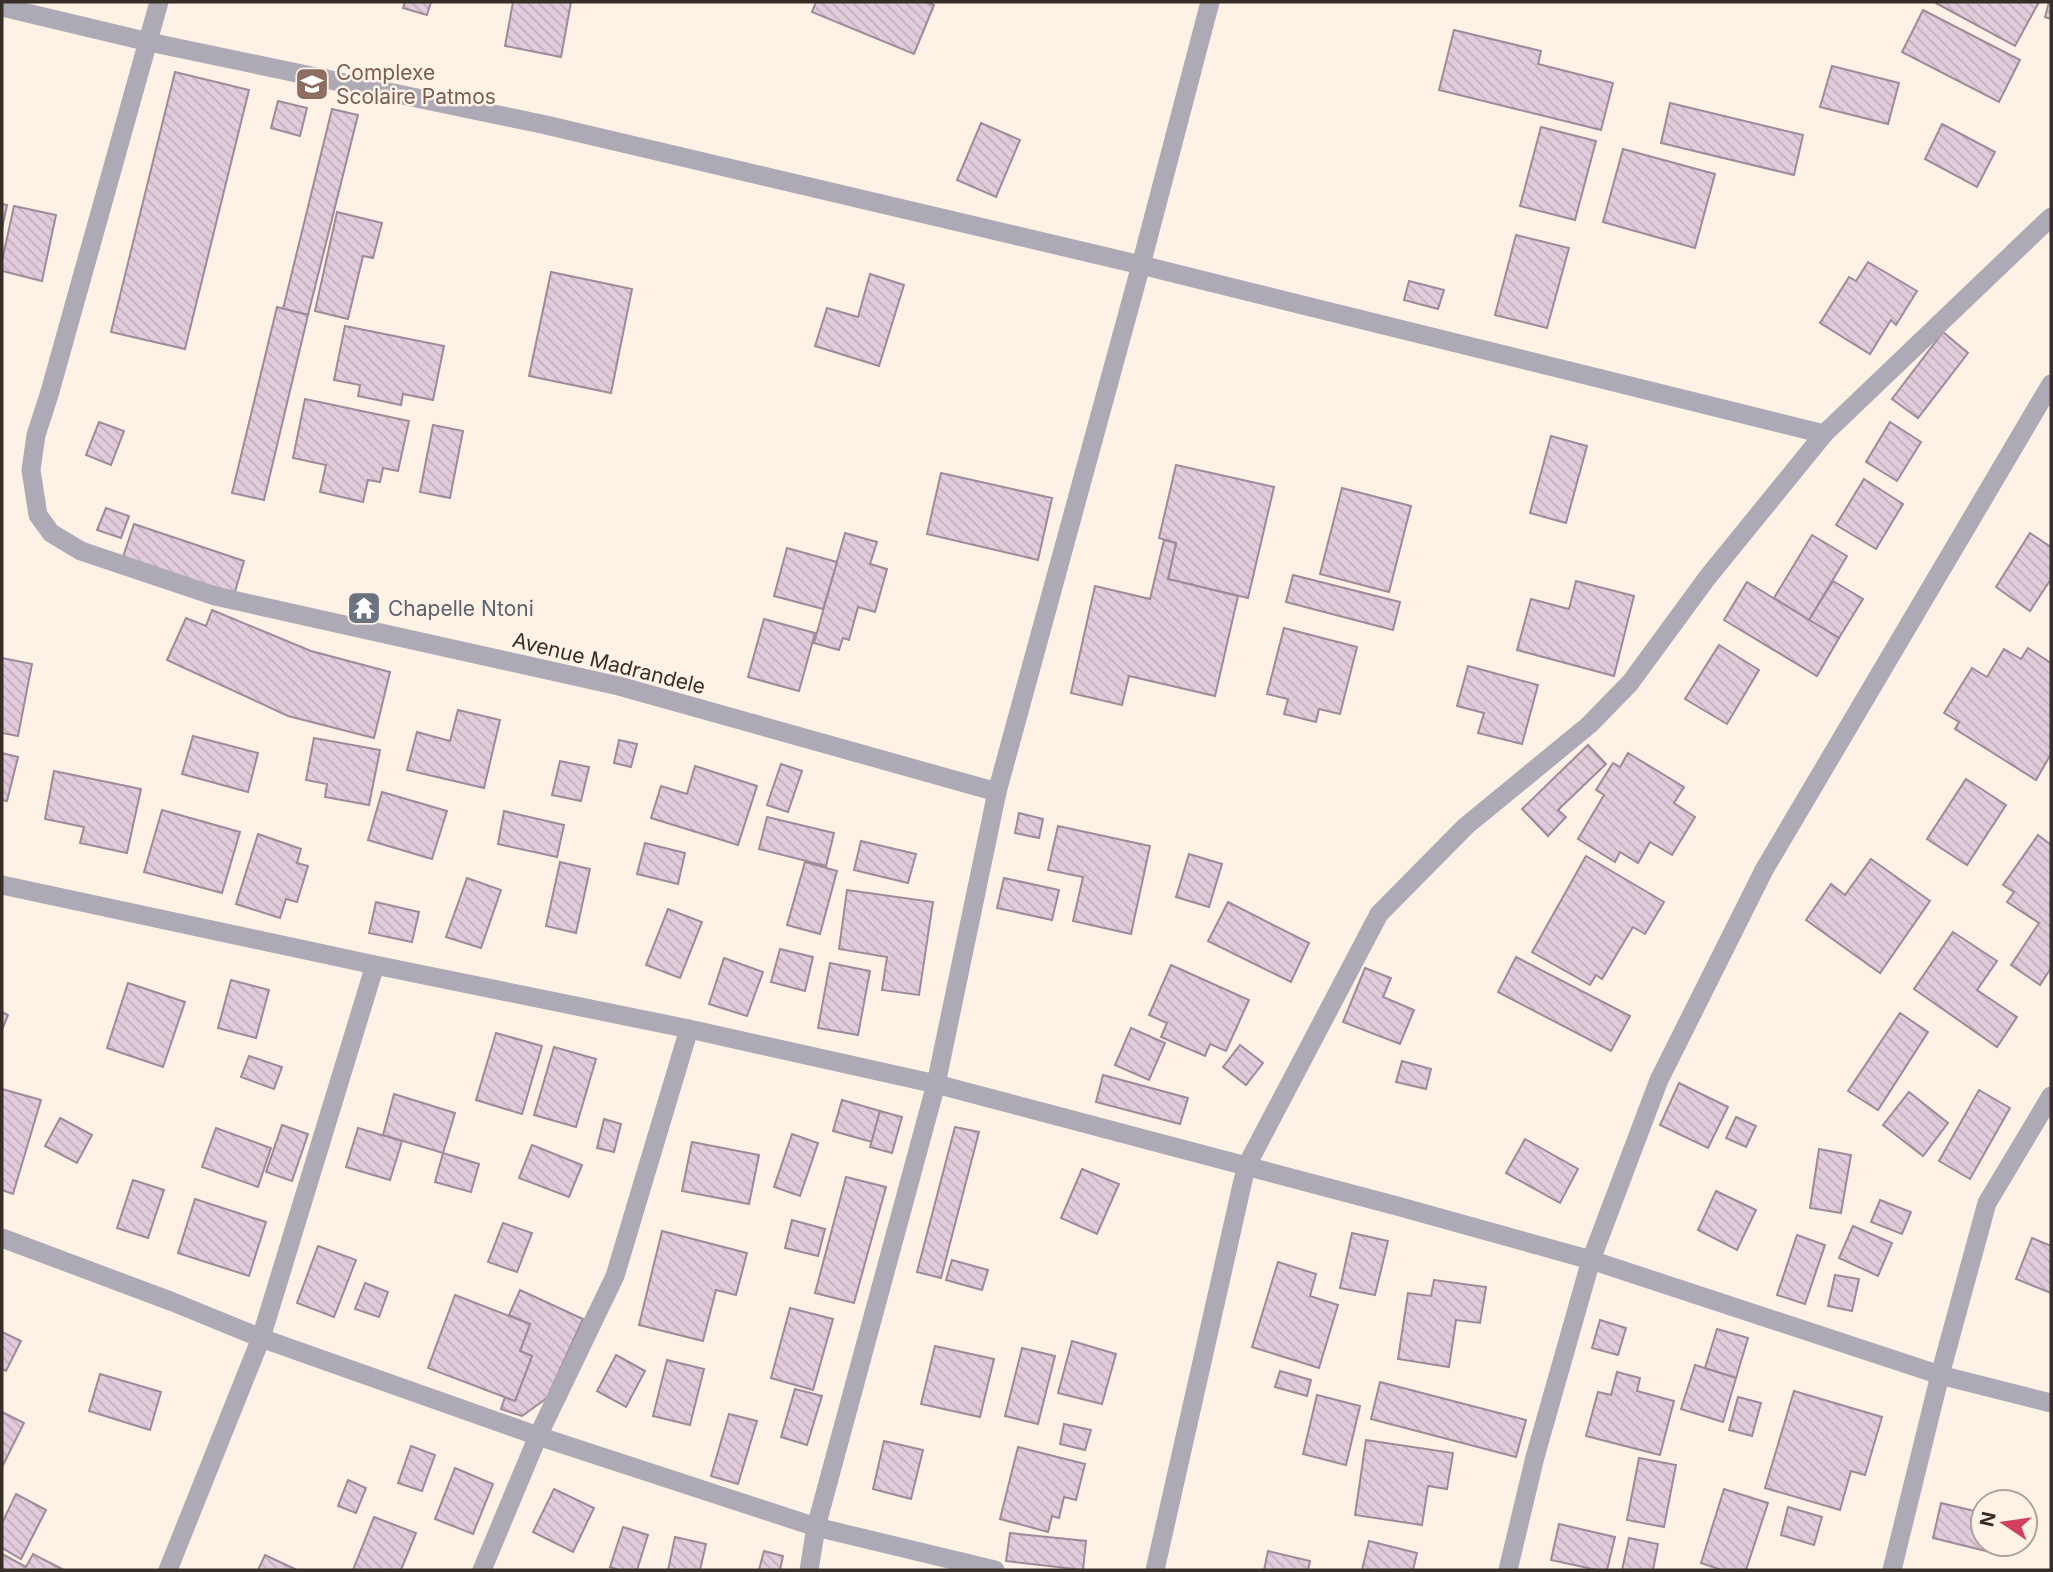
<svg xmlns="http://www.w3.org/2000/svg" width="2053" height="1572" font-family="Inter,sans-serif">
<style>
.building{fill:url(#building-back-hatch);stroke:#9f8a99;stroke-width:2}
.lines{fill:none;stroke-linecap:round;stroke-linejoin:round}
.minor{stroke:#adaab5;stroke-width:19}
.labels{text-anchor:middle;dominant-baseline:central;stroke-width:5;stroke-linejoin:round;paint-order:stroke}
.education-label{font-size:21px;fill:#785e54;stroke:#fef2e7;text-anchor:start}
.worship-label{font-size:21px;fill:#5b616d;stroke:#fef2e7;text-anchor:start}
.street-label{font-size:21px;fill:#362e27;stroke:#fef2e7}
</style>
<defs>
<pattern id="building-back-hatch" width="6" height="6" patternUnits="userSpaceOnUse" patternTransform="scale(1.75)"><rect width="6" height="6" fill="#e2cbdb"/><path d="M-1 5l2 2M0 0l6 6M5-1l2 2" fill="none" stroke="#c2afbc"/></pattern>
</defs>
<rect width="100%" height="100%" fill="#fef2e7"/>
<!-- building -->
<g class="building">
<path d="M405,2H431L427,15L403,8Z"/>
<path d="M513,2H571L561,57L505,46Z"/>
<path d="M816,2H926L934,5L914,54L812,12Z"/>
<path d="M1934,2H2039L2015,46Z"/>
<path d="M2049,2H2051V19L2045,17Z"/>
<path d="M1923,10L2020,60L1999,102L1902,52Z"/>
<path d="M1454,30L1541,51L1538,64L1613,83L1601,130L1439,90Z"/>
<path d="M1832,66L1899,83L1888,124L1820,107Z"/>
<path d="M175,72L249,90L185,349L111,332Z"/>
<path d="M278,101L307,108L300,136L271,128Z"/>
<path d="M1670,103L1803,135L1794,175L1661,143Z"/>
<path d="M332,109L358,115L308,315L283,309Z"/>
<path d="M981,123L1020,140L996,197L957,180Z"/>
<path d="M1942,124L1995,152L1977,187L1925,159Z"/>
<path d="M1541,127L1596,141L1575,220L1520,206Z"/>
<path d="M1623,149L1715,174L1695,248L1603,222Z"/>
<path d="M2,204L7,205L2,229Z"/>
<path d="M14,206L56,215L42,281L2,271V261Z"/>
<path d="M337,212L382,223L373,258L363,256L348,319L315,311Z"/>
<path d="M1516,235L1569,248L1547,328L1495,315Z"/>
<path d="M1868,262L1917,291L1896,325L1891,320L1870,354L1820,323L1849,277L1856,281Z"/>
<path d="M551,272L632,289L611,393L529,376Z"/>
<path d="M870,274L904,285L879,366L815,346L827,308L858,317Z"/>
<path d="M1409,281L1444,290L1438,309L1404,300Z"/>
<path d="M277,307L308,315L264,500L232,493Z"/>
<path d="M345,326L444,346L433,400L403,394L401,405L358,396L360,385L334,380Z"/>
<path d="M1943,332L1968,353L1918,418L1892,399Z"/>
<path d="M305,399L409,421L398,471L383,468L380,482L368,480L363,502L320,492L326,465L293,458Z"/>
<path d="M99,422L124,431L111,465L86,455Z"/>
<path d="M1890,422L1921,442L1897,481L1866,462Z"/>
<path d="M433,425L463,431L450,498L420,492Z"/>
<path d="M1551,436L1587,446L1566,523L1530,513Z"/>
<path d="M1176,465L1274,487L1248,598L1168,579L1176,543L1159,538Z"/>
<path d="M941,473L1052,498L1038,560L927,534Z"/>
<path d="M1864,479L1903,504L1876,549L1836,525Z"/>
<path d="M1342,488L1411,506L1389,592L1320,574Z"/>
<path d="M106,508L129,516L121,538L97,530Z"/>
<path d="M134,524L244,561L234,595L123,557Z"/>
<path d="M845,533L877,542L870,564L887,569L875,612L858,607L849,640L843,638L839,650L814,643Z"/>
<path d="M2030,533L2051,547V579L2030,611L1996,587Z"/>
<path d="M1812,535L1847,556L1809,620L1774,598Z"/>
<path d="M1164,540L1176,543L1168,579L1238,596L1215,696L1129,676L1122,705L1071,693L1095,586L1150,599Z"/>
<path d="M787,548L837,562L823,609L774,596Z"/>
<path d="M1293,575L1400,602L1393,630L1286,602Z"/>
<path d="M1576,581L1634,596L1614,676L1517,650L1531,599L1569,609Z"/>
<path d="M1833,581L1863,599L1839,638L1809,620Z"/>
<path d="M1747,582L1839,638L1817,676L1724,620Z"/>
<path d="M212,610L311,651L390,672L374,738L288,716L167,660L186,618L206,626Z"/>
<path d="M764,619L815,633L799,691L748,677Z"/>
<path d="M1284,628L1357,647L1340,714L1319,709L1316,722L1284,714L1288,699L1267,694Z"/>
<path d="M1719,645L1759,670L1727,724L1685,699Z"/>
<path d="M2028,648L2051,663V754L2036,780L1955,729L1959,722L1944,713L1972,668L1987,677L2004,649L2021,659Z"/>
<path d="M2,658L32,664L18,736L2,733Z"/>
<path d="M1468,666L1538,685L1522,744L1478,733L1484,713L1457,706Z"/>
<path d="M458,710L500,720L484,788L407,770L417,732L450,741Z"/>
<path d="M193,736L258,753L248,792L182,774Z"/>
<path d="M314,738L380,750L369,805L325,797L327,784L306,780Z"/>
<path d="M619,740L637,744L631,767L614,763Z"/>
<path d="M1588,745L1606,764L1558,810L1566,817L1548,836L1522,809Z"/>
<path d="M2,753L18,757L7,801L2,800Z"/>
<path d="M1628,753L1684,787L1674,803L1695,817L1672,855L1650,842L1638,863L1620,852L1615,862L1578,839L1604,795L1596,790L1613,763L1620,767Z"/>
<path d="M560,761L589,767L581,801L552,795Z"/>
<path d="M781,764L802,771L788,812L767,805Z"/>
<path d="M695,766L757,786L738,845L651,818L661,786L687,794Z"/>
<path d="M54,771L141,789L127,853L80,843L84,827L45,819Z"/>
<path d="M1966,779L2006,805L1967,865L1927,839Z"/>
<path d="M382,792L447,811L432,859L368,840Z"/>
<path d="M162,810L240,832L222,893L144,872Z"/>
<path d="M504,811L564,825L557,857L498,844Z"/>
<path d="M1019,813L1043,819L1039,838L1015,833Z"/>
<path d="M767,817L834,833L826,866L759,849Z"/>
<path d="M1058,826L1150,846L1131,934L1073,921L1083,877L1048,870Z"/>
<path d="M258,834L301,849L297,863L308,866L297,902L286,899L280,918L236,904Z"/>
<path d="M2038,835L2051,845V968L2040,985L2011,965L2039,923L2007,902L2014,892L2003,885Z"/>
<path d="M861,841L916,854L908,883L854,870Z"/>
<path d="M645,843L685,853L678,884L637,874Z"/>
<path d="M1189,854L1222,864L1209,907L1176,897Z"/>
<path d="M1586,856L1664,902L1645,934L1633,927L1602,979L1596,975L1590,985L1532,952Z"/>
<path d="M1871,859L1930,901L1880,973L1806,920L1831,884L1845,895Z"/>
<path d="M560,862L590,869L576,933L546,926Z"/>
<path d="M805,862L837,871L820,934L787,925Z"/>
<path d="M467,878L501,890L481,948L446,937Z"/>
<path d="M1004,878L1059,890L1052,920L997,908Z"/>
<path d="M847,890L933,902L919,995L882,990L887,957L839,949Z"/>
<path d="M376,902L419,912L412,942L369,933Z"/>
<path d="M1228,902L1309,943L1291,982L1208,941Z"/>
<path d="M668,909L702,922L680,978L646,965Z"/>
<path d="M1953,932L1997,961L1977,990L2017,1017L1997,1047L1914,989Z"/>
<path d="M780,949L813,957L805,991L771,982Z"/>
<path d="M1516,957L1630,1016L1611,1051L1498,992Z"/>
<path d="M724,958L763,972L747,1016L709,1004Z"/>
<path d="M830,963L870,971L858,1035L818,1028Z"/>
<path d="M1171,965L1249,1000L1226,1051L1210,1044L1205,1056L1161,1037L1167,1023L1149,1015Z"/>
<path d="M1365,968L1391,978L1383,997L1414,1010L1400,1044L1343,1022Z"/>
<path d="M231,980L269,990L256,1038L218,1028Z"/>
<path d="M128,983L185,1002L163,1067L107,1048Z"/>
<path d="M2,1012L8,1015L2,1030Z"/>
<path d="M1900,1013L1928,1032L1878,1110L1848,1091Z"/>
<path d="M1131,1028L1165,1043L1149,1080L1115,1065Z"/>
<path d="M496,1033L542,1046L522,1114L476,1100Z"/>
<path d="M1240,1045L1263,1063L1246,1085L1223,1067Z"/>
<path d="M554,1047L596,1059L576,1127L534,1115Z"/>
<path d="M249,1056L282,1067L274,1089L241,1077Z"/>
<path d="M1402,1061L1431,1069L1426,1089L1396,1082Z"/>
<path d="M1103,1075L1188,1098L1180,1124L1096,1102Z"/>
<path d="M1679,1083L1728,1107L1708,1148L1660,1125Z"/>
<path d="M2,1089L41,1100L13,1194L2,1190Z"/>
<path d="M1979,1090L2010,1108L1970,1179L1939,1161Z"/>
<path d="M1909,1092L1948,1123L1923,1156L1883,1125Z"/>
<path d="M394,1094L455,1113L443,1153L383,1135Z"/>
<path d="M842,1100L880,1111L872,1142L833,1131Z"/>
<path d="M880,1111L902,1117L892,1153L870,1147Z"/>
<path d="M1736,1117L1756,1126L1746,1147L1726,1138Z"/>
<path d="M60,1118L92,1135L77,1163L45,1146Z"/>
<path d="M604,1119L621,1124L614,1152L597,1148Z"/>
<path d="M282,1125L308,1134L292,1181L266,1172Z"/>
<path d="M955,1127L979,1132L941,1278L917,1272Z"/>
<path d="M216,1128L271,1148L258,1187L202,1167Z"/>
<path d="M358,1128L402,1141L390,1180L346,1167Z"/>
<path d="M792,1134L818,1143L800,1196L774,1187Z"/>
<path d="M1525,1139L1578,1169L1560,1203L1506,1173Z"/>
<path d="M692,1142L759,1155L749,1204L682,1191Z"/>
<path d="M532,1145L582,1165L569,1197L519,1178Z"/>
<path d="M1819,1149L1851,1155L1841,1213L1810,1208Z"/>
<path d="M443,1153L479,1164L471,1192L435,1182Z"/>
<path d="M1082,1169L1119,1184L1097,1234L1061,1218Z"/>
<path d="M846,1177L886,1187L854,1303L815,1293Z"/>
<path d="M133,1180L164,1190L148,1238L117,1228Z"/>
<path d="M1716,1191L1756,1210L1737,1250L1698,1230Z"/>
<path d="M195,1199L266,1222L249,1276L178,1253Z"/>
<path d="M1880,1200L1911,1212L1902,1234L1871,1222Z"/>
<path d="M792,1220L825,1229L818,1256L785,1248Z"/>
<path d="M503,1223L532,1233L517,1272L488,1262Z"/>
<path d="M1853,1226L1892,1243L1878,1276L1839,1258Z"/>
<path d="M662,1231L747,1253L736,1295L716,1290L703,1341L639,1325Z"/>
<path d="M1352,1233L1388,1241L1375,1295L1340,1288Z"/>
<path d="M1797,1235L1825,1245L1805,1304L1777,1295Z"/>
<path d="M2032,1238L2051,1246V1293L2016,1279Z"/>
<path d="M318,1246L356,1260L334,1317L297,1303Z"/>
<path d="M952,1260L988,1270L982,1290L946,1280Z"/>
<path d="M1278,1262L1316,1274L1310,1296L1338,1305L1319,1368L1252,1347Z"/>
<path d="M1835,1275L1859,1279L1852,1311L1828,1306Z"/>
<path d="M1434,1280L1486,1287L1480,1323L1456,1320L1449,1367L1398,1359L1408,1293L1431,1296Z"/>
<path d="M365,1283L388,1292L379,1317L355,1309Z"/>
<path d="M520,1290L583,1319L547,1398L522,1416L501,1409L505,1397L515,1401L532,1356L520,1351L530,1324L509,1315Z"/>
<path d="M455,1295L530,1324L520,1351L532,1356L515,1401L428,1368Z"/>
<path d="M790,1308L833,1319L813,1390L771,1378Z"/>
<path d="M1600,1320L1626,1328L1618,1355L1592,1348Z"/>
<path d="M1717,1329L1748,1338L1736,1378L1705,1368Z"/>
<path d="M2,1332L21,1341L6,1371L2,1369Z"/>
<path d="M1072,1341L1116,1354L1102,1404L1058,1393Z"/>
<path d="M935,1346L994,1359L980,1417L921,1404Z"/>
<path d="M1022,1348L1055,1356L1038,1424L1005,1416Z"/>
<path d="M616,1355L645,1371L626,1407L597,1391Z"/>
<path d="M667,1360L704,1369L690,1425L653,1416Z"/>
<path d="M1695,1365L1736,1378L1723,1422L1681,1409Z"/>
<path d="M1280,1371L1311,1380L1307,1396L1275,1387Z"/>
<path d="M1617,1372L1640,1378L1637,1391L1674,1401L1660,1455L1586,1436L1598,1392L1611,1395Z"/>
<path d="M100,1374L161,1392L150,1430L89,1411Z"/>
<path d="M1380,1382L1526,1420L1516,1457L1371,1419Z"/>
<path d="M795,1389L822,1396L807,1445L781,1437Z"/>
<path d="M1794,1391L1882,1417L1865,1475L1851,1471L1840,1510L1765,1488Z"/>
<path d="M1317,1395L1360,1406L1346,1465L1303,1454Z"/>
<path d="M1738,1397L1761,1403L1752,1436L1729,1430Z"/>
<path d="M2,1412L24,1423L2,1467Z"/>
<path d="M729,1414L757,1421L738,1484L711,1476Z"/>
<path d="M1064,1424L1091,1430L1085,1450L1060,1444Z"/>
<path d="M1366,1440L1453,1453L1447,1489L1428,1486L1422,1525L1355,1515Z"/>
<path d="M884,1441L923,1450L911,1499L873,1489Z"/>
<path d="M411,1446L435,1455L422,1491L398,1483Z"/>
<path d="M1018,1447L1085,1464L1076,1500L1064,1497L1059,1518L1052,1516L1048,1532L1000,1519Z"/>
<path d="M1639,1458L1676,1465L1664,1527L1627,1520Z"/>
<path d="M455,1468L493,1484L473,1534L435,1519Z"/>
<path d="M348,1480L366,1488L356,1513L338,1506Z"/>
<path d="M554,1489L594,1508L573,1552L533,1532Z"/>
<path d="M1724,1489L1768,1503L1746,1570H1722L1701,1563Z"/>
<path d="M16,1494L46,1510L21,1559L2,1548V1523Z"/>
<path d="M1941,1503L1983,1513V1544H2000L1998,1554L1933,1538Z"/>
<path d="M1788,1507L1822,1517L1814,1545L1781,1535Z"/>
<path d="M374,1517L416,1533L401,1570H353Z"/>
<path d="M1559,1524L1615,1537L1607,1570H1597L1551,1560Z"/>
<path d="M623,1527L648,1535L637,1570H619L610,1567Z"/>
<path d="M1010,1533L1086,1541L1083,1570L1006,1561Z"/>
<path d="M675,1537L706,1544L700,1570H668Z"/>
<path d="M1629,1538L1658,1544L1653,1570H1622Z"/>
<path d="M1369,1541L1417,1553L1413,1570H1362Z"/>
<path d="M764,1551L783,1556L780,1570H759Z"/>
<path d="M1268,1551L1310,1561L1308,1570H1264Z"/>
<path d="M2,1554L26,1567L33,1554L64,1570H2Z"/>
<path d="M265,1555L297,1570H258Z"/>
</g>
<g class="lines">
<!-- minor -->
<g class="minor">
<path d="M159,2L49,395L36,435L31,470L38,515L51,533L81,551L215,596L619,686L997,792"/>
<path d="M2,7L149,42L546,125L1141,265L1824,434"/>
<path d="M2,885L375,965L689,1029L936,1084L1397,1206L1591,1260L1940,1375L2051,1403"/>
<path d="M2,1238L173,1302L261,1338L538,1436L816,1527L995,1570"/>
<path d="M168,1570L261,1338L375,965"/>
<path d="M482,1570L538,1436L615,1276L689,1029"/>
<path d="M809,1570L816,1527L936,1084L997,792L1141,265L1210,2"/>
<path d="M1155,1570L1246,1167L1379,914L1466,826L1589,725L1630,683L1707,578L1824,434L2051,217"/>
<path d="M1508,1570L1535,1457L1591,1260L1659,1080L1764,870L2051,384"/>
<path d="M1892,1570L1940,1375L1987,1203L2051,1096"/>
</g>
</g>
<!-- icons -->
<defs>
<g id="school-square" transform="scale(1.75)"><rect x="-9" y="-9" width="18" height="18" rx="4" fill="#8d6e63" stroke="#fef2e7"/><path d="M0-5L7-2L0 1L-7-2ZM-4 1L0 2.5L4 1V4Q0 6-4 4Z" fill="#fff"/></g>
<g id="temple-square" transform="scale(1.75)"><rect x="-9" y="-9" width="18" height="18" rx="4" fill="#6b7280" stroke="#fef2e7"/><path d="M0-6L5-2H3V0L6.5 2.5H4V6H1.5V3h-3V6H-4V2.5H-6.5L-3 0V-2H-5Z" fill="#fff"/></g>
</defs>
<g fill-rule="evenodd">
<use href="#school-square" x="312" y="84"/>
<use href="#temple-square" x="364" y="608"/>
</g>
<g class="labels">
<!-- education labels -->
<g class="education-label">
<text x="336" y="72">Complexe<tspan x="336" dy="24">Scolaire Patmos</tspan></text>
</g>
<!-- worship labels -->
<g class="worship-label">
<text x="388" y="608">Chapelle Ntoni</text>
</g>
<!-- street labels -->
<g class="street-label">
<text transform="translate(609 663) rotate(14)">Avenue Madrandele</text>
</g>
</g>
<!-- border -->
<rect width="2053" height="1572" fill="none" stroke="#362e27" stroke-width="7"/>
<!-- north arrow -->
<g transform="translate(2004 1523) rotate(283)"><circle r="33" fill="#fef2e7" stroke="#aea49a" stroke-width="2"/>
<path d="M0-5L12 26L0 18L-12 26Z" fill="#d04061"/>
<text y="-10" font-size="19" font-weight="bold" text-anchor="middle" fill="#362e27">N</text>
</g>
</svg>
